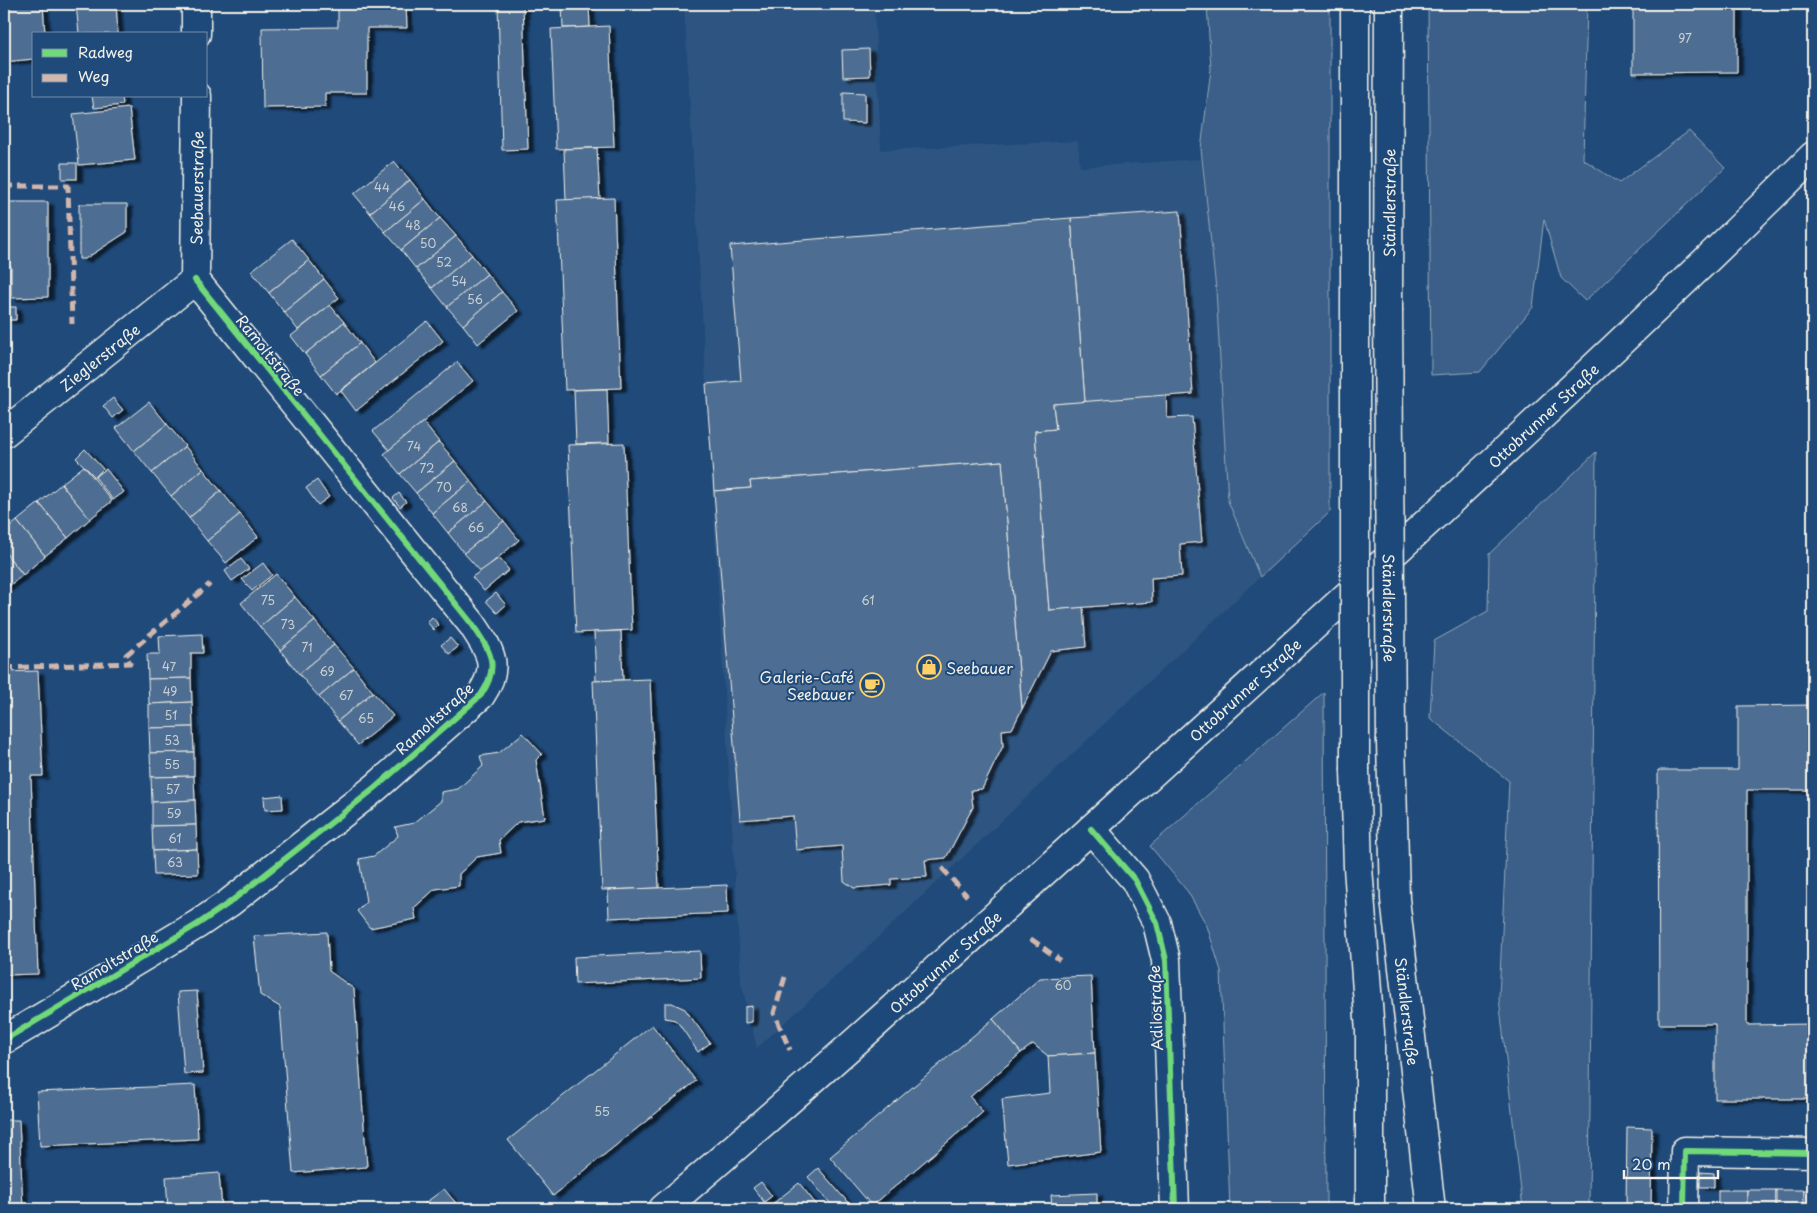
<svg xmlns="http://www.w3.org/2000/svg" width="1817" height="1213" font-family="'Playpen Sans',sans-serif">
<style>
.built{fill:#2d5581}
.green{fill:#3a5f88;stroke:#97a8b8}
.building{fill:#4d6e92;stroke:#f4f1e8;filter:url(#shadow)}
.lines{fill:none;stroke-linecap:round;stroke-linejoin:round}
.minor-casing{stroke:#f4f1e8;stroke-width:31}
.secondary-casing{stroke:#f4f1e8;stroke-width:31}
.trunk-casing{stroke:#f4f1e8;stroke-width:31}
.minor{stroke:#1f4a7a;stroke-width:28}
.secondary{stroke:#1f4a7a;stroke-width:28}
.trunk{stroke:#1f4a7a;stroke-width:28}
.trunk-bridge-casing{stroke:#f4f1e8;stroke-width:31;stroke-linecap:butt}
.trunk-bridge{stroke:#1f4a7a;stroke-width:28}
.quiet{stroke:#d1b7ad;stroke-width:5;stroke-dasharray:10 5;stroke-linecap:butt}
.cycleway-casing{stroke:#1f4a7a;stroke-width:9}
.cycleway{stroke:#71d979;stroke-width:6}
.labels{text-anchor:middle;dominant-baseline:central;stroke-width:4;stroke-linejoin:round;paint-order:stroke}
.number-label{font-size:12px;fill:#cad0d2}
.street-label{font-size:15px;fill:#f4f1e8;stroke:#1f4a7a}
.poi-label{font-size:15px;fill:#f4f1e8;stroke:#1f4a7a;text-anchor:start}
</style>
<defs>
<filter id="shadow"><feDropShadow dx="5.5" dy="3" stdDeviation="1" flood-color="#0009"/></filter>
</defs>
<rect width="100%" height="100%" fill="#1f4a7a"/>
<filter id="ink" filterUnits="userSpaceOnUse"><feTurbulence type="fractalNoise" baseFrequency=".02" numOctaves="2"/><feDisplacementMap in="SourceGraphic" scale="10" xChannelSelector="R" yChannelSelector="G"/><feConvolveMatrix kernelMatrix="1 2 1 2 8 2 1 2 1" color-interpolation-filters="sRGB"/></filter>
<g filter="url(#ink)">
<!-- built -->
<path class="built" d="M684,4H874L881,150L1078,141L1080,167L1201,159L1216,289L1228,501L1260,577L865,950L757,1048L741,982Z"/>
<!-- green -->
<g class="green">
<path d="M1207,4H1330V512L1260,577L1228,501L1216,289L1201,149L1211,69Z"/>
<path d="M1428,4H1587L1583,159L1619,183L1689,131L1725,168L1585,301L1561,278L1544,219L1533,307L1480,372L1431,375Z"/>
<path d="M1596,452L1589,1209H1523L1499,998L1509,781L1430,718L1434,641L1488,611L1489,554Z"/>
<path d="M1324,692L1326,1209H1230L1221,971L1207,926L1188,892L1150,846Z"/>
</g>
<!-- building -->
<g class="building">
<path d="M4,4H43L45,34H34V59L4,62Z"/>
<path d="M76,4H116L118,34H79Z"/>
<path d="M338,4H406L407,28H367V93H325V107L263,108L262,28L338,27Z"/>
<path d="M498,4H523L528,149L502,150Z"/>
<path d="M589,4L590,27L563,28L562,5Z"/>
<path d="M1633,4H1737V72L1633,73Z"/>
<path d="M609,26L614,147L556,149L551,29Z"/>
<path d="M869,49L870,76L843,77L842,50Z"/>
<path d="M843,92L865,93V123L843,122Z"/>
<path d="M92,96H122L123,105L94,108Z"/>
<path d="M129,108L135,160L79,165L73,114Z"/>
<path d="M597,148L600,199L566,200L564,149Z"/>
<path d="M394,161L410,180L370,213L354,194Z"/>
<rect x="62" y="163" width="15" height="16"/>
<path d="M410,180L425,199L385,232L370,213Z"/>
<path d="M614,198L621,388L565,390L557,200Z"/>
<path d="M425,199L440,218L401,250L385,232Z"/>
<path d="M4,202H48V297L11,298V266H4Z"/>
<path d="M79,204H127V232L85,259H79Z"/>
<path d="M1180,211L1193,394L1085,402L1071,218Z"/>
<path d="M440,218L456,236L416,269L401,250Z"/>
<path d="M1071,218L1085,402L1053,404L1056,429L1035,431L1049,610L1083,607L1086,647L1051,651L1022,709L1002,461L750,481L751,488L714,491L706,384L741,381L730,246Z"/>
<path d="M456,236L472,255L432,288L416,269Z"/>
<path d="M292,239L309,260L269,293L251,271Z"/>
<path d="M472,255L487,274L447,307L432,288Z"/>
<path d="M309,260L324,279L284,312L269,293Z"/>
<path d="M487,274L502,292L463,325L447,307Z"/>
<path d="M324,279L339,298L298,330L284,312Z"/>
<path d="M502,292L518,311L478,344L463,325Z"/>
<path d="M330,305L344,322L305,354L291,336Z"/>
<path d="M7,307H16V320H6Z"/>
<path d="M427,321L443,341L356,411L341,391Z"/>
<path d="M344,322L360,343L321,375L305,354Z"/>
<path d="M360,343L375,363L336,394L321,375Z"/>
<path d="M457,362L473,381L389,450L373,431Z"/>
<path d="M607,389L609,443L576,444L574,390Z"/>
<path d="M1166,395L1167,418L1192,417L1202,542L1180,544L1182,576L1151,578L1152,602L1049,610L1035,431L1056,429L1053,404Z"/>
<path d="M113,398L123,410L113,418L103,406Z"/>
<path d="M149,402L167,424L134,451L116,428Z"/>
<path d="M423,422L439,442L400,474L384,454Z"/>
<path d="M167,424L185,446L152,473L134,451Z"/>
<path d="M439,442L455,461L416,493L400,474Z"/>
<path d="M624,443L632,630L576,633L568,445Z"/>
<path d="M185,446L203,469L171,496L152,473Z"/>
<path d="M85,449L103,469L95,477L76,458Z"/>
<path d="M455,461L471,481L432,513L416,493Z"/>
<path d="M1002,461L1022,709L1012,729L1002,730L1003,746L982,789L971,790L973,807L946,858L925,860L927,877L891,879V885L854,888L844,881L842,846L796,850L793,816L740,820L714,491L751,488L750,481Z"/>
<path d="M84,466L112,501L90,519L61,484Z"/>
<path d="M106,469L124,492L113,500L95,477Z"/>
<path d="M203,469L221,491L189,518L171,496Z"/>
<path d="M317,480L329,497L318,505L306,488Z"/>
<path d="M471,481L487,501L448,533L432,513Z"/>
<path d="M61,484L90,519L68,538L39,503Z"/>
<path d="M221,491L240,514L207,541L189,518Z"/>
<path d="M399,493L406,502L400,507L393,498Z"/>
<path d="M487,501L504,521L464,553L448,533Z"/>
<path d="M39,503L68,538L45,556L17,521Z"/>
<path d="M240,514L258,537L226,563L207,541Z"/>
<path d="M17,521L45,556L23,575L4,551V532Z"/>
<path d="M504,521L519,540L481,572L464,553Z"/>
<path d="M4,551L23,575L4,590Z"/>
<path d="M499,558L509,570L484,591L472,577Z"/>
<path d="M241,559L249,569L232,581L225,571Z"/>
<path d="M263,563L272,575L252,591L242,579Z"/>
<path d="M276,574L295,597L260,627L241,603Z"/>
<path d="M496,593L506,605L497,613L486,601Z"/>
<path d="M295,597L315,621L280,650L260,627Z"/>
<path d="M432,617L439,625L434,630L427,622Z"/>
<path d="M315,621L334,645L299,674L280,650Z"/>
<path d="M621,631L623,680L596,681L594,632Z"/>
<path d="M202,634L203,653H191V678L148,679L147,654H160L159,636Z"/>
<path d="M450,638L458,647L449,654L441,645Z"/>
<path d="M334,645L354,668L319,697L299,674Z"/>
<path d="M354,668L373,692L338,721L319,697Z"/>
<path d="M38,671L43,776H31L38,974L4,975V672Z"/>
<path d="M191,678L192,702L149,704L148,679Z"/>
<path d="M650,679L659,888L602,890L593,681Z"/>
<path d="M373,692L393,716L358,745L338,721Z"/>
<path d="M192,702L193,727L149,728V704Z"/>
<path d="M1813,705V790H1747V1025L1813,1024V1099H1715V1024H1659L1658,770H1738V706Z"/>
<path d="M193,727L194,752L150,753L149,728Z"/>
<path d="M523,733L542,754L536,760L545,818L518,822L499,840L501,853L477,857L459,874V886L435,889L414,908L416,919L370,928L357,911L366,902L359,859L374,856L398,836L395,827L414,823L441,801V792L458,789L483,766L480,756L499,753Z"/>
<path d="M194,752V776L151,777L150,753Z"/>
<path d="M194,776L195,800L152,802L151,777Z"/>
<path d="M282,795L283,809L265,810L264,797Z"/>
<path d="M195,800L196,825L152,826V802Z"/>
<path d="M196,825L197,849L153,851L152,826Z"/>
<path d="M197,849L198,874L154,875L153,851Z"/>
<path d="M727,885L728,913L609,918L608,890Z"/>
<path d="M327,932L329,971L354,989L367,1167L293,1173L280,1007L260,995L254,936Z"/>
<path d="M700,951L701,978L575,984L574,957Z"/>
<path d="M1091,976L1095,1053L1048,1056L1033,1044L1021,1053L993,1019L1040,978Z"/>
<path d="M197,991L203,1073L184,1074L178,992Z"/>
<path d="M665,1003H672L685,1009L710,1043L698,1052L679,1024L675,1020L665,1018Z"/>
<path d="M752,1006V1022L745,1023V1007Z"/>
<path d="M993,1019L1021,1053L970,1097L983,1112L872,1206L830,1157Z"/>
<path d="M652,1025L696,1081L553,1196L508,1140Z"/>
<path d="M1095,1053L1101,1152L1008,1164L1002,1099L1050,1093L1048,1056Z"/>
<path d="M195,1085L198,1139L40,1146L37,1092Z"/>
<path d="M4,1120H19L23,1209H4Z"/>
<path d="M1627,1127L1652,1128L1651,1209H1626Z"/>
<path d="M818,1168L852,1207L849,1209H835L808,1177Z"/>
<path d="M1700,1172L1714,1173V1187H1700Z"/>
<path d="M219,1173L222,1209H168L166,1177Z"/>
<path d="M761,1182L772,1196L764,1202L753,1188Z"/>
<path d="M799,1183L820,1209H766Z"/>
<path d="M444,1189L461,1209H417Z"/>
<rect x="1718" y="1190" width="29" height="19"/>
<rect x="1747" y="1190" width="29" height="19"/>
<rect x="1776" y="1190" width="28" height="19"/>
<rect x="1804" y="1190" width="9" height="19"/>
<path d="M1097,1193V1209H1052L1051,1195Z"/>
</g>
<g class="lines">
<!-- minor casing -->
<g class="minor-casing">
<g id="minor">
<path d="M196,4V34"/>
<path id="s1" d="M195,280L197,96"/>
<path id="s2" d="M4,433L195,280"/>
<path d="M1091,829L1135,880L1157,923L1166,960L1175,1209"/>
<path d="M4,1040L198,924L229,903L375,788L481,695C501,665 490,651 472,624L195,280"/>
<path d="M1684,1209L1685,1151L1813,1153"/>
</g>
</g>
<!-- secondary casing -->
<g class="secondary-casing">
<g id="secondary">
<path id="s3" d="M663,1209C854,1047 1038,877 1224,708C1423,527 1622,345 1813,156"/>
</g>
</g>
<!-- trunk casing -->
<g class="trunk-casing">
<g id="trunk">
<path id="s4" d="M1388,309L1389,4"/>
<path d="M1355,334V4"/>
<path id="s5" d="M1391,741L1395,899L1431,1209"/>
<path d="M1355,770L1358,867L1370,1032V1209"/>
</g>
</g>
<!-- minor -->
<use href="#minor" class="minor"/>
<!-- secondary -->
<use href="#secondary" class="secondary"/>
<!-- trunk -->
<use href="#trunk" class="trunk"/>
<!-- trunk-bridge casing -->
<g class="trunk-bridge-casing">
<g id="trunk-bridge">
<path id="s6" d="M1388,309L1391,741"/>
<path d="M1355,334V770"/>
</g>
</g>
<!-- trunk-bridge -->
<use href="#trunk-bridge" class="trunk-bridge"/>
<!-- quiet -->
<g class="quiet">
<path d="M4,186H68L72,324"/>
<path d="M4,347L5,378"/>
<path d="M4,668L130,663L126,655L210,584"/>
<path d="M942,868L967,896"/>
<path d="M1031,939L1060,960"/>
<path d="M785,977L774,1013L790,1050"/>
</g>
<!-- cycleway casing -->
<g class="cycleway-casing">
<g id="cycleway">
<path d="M1091,829L1135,880L1157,923L1166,960L1175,1209"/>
<path d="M4,1040L198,924L229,903L375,788L481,695C501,665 490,651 472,624L195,280"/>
<path d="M1684,1209L1685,1151L1813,1153"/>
</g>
</g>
<!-- cycleway -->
<use href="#cycleway" class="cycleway"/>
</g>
</g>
<!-- icons -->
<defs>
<g id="shop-ring" transform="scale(1.25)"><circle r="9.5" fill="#1f4a7a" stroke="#ffd166" stroke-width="1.5"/><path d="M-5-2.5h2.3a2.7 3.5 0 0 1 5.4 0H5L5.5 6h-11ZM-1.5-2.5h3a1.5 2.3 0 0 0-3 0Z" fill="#ffd166"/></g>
<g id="cafe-ring" transform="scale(1.25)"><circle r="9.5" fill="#1f4a7a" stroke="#ffd166" stroke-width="1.5"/><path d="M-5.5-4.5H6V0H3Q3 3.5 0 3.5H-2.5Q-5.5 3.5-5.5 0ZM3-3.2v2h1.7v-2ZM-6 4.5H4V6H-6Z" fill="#ffd166"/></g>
</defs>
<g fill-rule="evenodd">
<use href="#shop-ring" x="929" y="667"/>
<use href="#cafe-ring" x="872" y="685"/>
</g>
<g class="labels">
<!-- number labels -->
<g class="number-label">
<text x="1685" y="38">97</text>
<text x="382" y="187">44</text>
<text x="397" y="206">46</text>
<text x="413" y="225">48</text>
<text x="428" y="243">50</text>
<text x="444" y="262">52</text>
<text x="459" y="281">54</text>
<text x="475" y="299">56</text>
<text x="414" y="446">74</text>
<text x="427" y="468">72</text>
<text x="444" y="487">70</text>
<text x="460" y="507">68</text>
<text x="476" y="527">66</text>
<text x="268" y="600">75</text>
<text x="868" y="600">61</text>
<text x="288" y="624">73</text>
<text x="307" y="647">71</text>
<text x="169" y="666">47</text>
<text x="327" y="671">69</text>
<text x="170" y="691">49</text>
<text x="346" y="695">67</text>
<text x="171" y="715">51</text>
<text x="366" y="718">65</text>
<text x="172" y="740">53</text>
<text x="172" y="764">55</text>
<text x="173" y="789">57</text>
<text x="174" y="813">59</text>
<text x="175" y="838">61</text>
<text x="175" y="862">63</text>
<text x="1063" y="985">60</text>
<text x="602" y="1111">55</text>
</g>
<!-- street labels -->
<g class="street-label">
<text stroke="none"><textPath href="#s1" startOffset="92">Seebauerstraße</textPath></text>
<text stroke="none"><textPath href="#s4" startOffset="106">Ständlerstraße</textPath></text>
<text transform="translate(271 355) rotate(51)">Ramoltstraße</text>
<text stroke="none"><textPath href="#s2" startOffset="122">Zieglerstraße</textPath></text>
<text stroke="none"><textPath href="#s3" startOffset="1185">Ottobrunner Straße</textPath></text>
<text stroke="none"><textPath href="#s6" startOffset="299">Ständlerstraße</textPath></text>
<text stroke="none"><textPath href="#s3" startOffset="780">Ottobrunner Straße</textPath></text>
<text transform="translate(434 718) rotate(-42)">Ramoltstraße</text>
<text transform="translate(114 960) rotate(-31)">Ramoltstraße</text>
<text stroke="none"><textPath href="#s3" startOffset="375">Ottobrunner Straße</textPath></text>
<text transform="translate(1155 1008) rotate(-92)">Adilostraße</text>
<text stroke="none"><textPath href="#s5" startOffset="271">Ständlerstraße</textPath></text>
</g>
<!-- poi labels -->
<g class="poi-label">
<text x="946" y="667">Seebauer</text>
<text x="854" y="676" text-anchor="end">Galerie-Café<tspan x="854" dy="17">Seebauer</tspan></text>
</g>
</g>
<!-- margin -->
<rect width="1817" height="1213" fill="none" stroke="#1f4a7a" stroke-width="20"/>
<rect x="10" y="10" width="1797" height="1193" fill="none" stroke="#f4f1e8" stroke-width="2" filter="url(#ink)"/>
<!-- legend -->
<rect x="32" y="32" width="175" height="65" fill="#1f4a7a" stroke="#748da6"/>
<rect x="42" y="49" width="25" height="8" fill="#71d979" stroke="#748da6"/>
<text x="78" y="58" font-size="15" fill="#f4f1e8">Radweg</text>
<rect x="42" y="74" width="25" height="8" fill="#d1b7ad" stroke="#748da6"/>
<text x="78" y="82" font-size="15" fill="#f4f1e8">Weg</text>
<!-- scale -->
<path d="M1624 1170v8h94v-8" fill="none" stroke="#f4f1e8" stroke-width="2.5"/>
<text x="1632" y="1170" font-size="15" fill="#f4f1e8" stroke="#1f4a7a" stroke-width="4" paint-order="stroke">20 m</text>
</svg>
